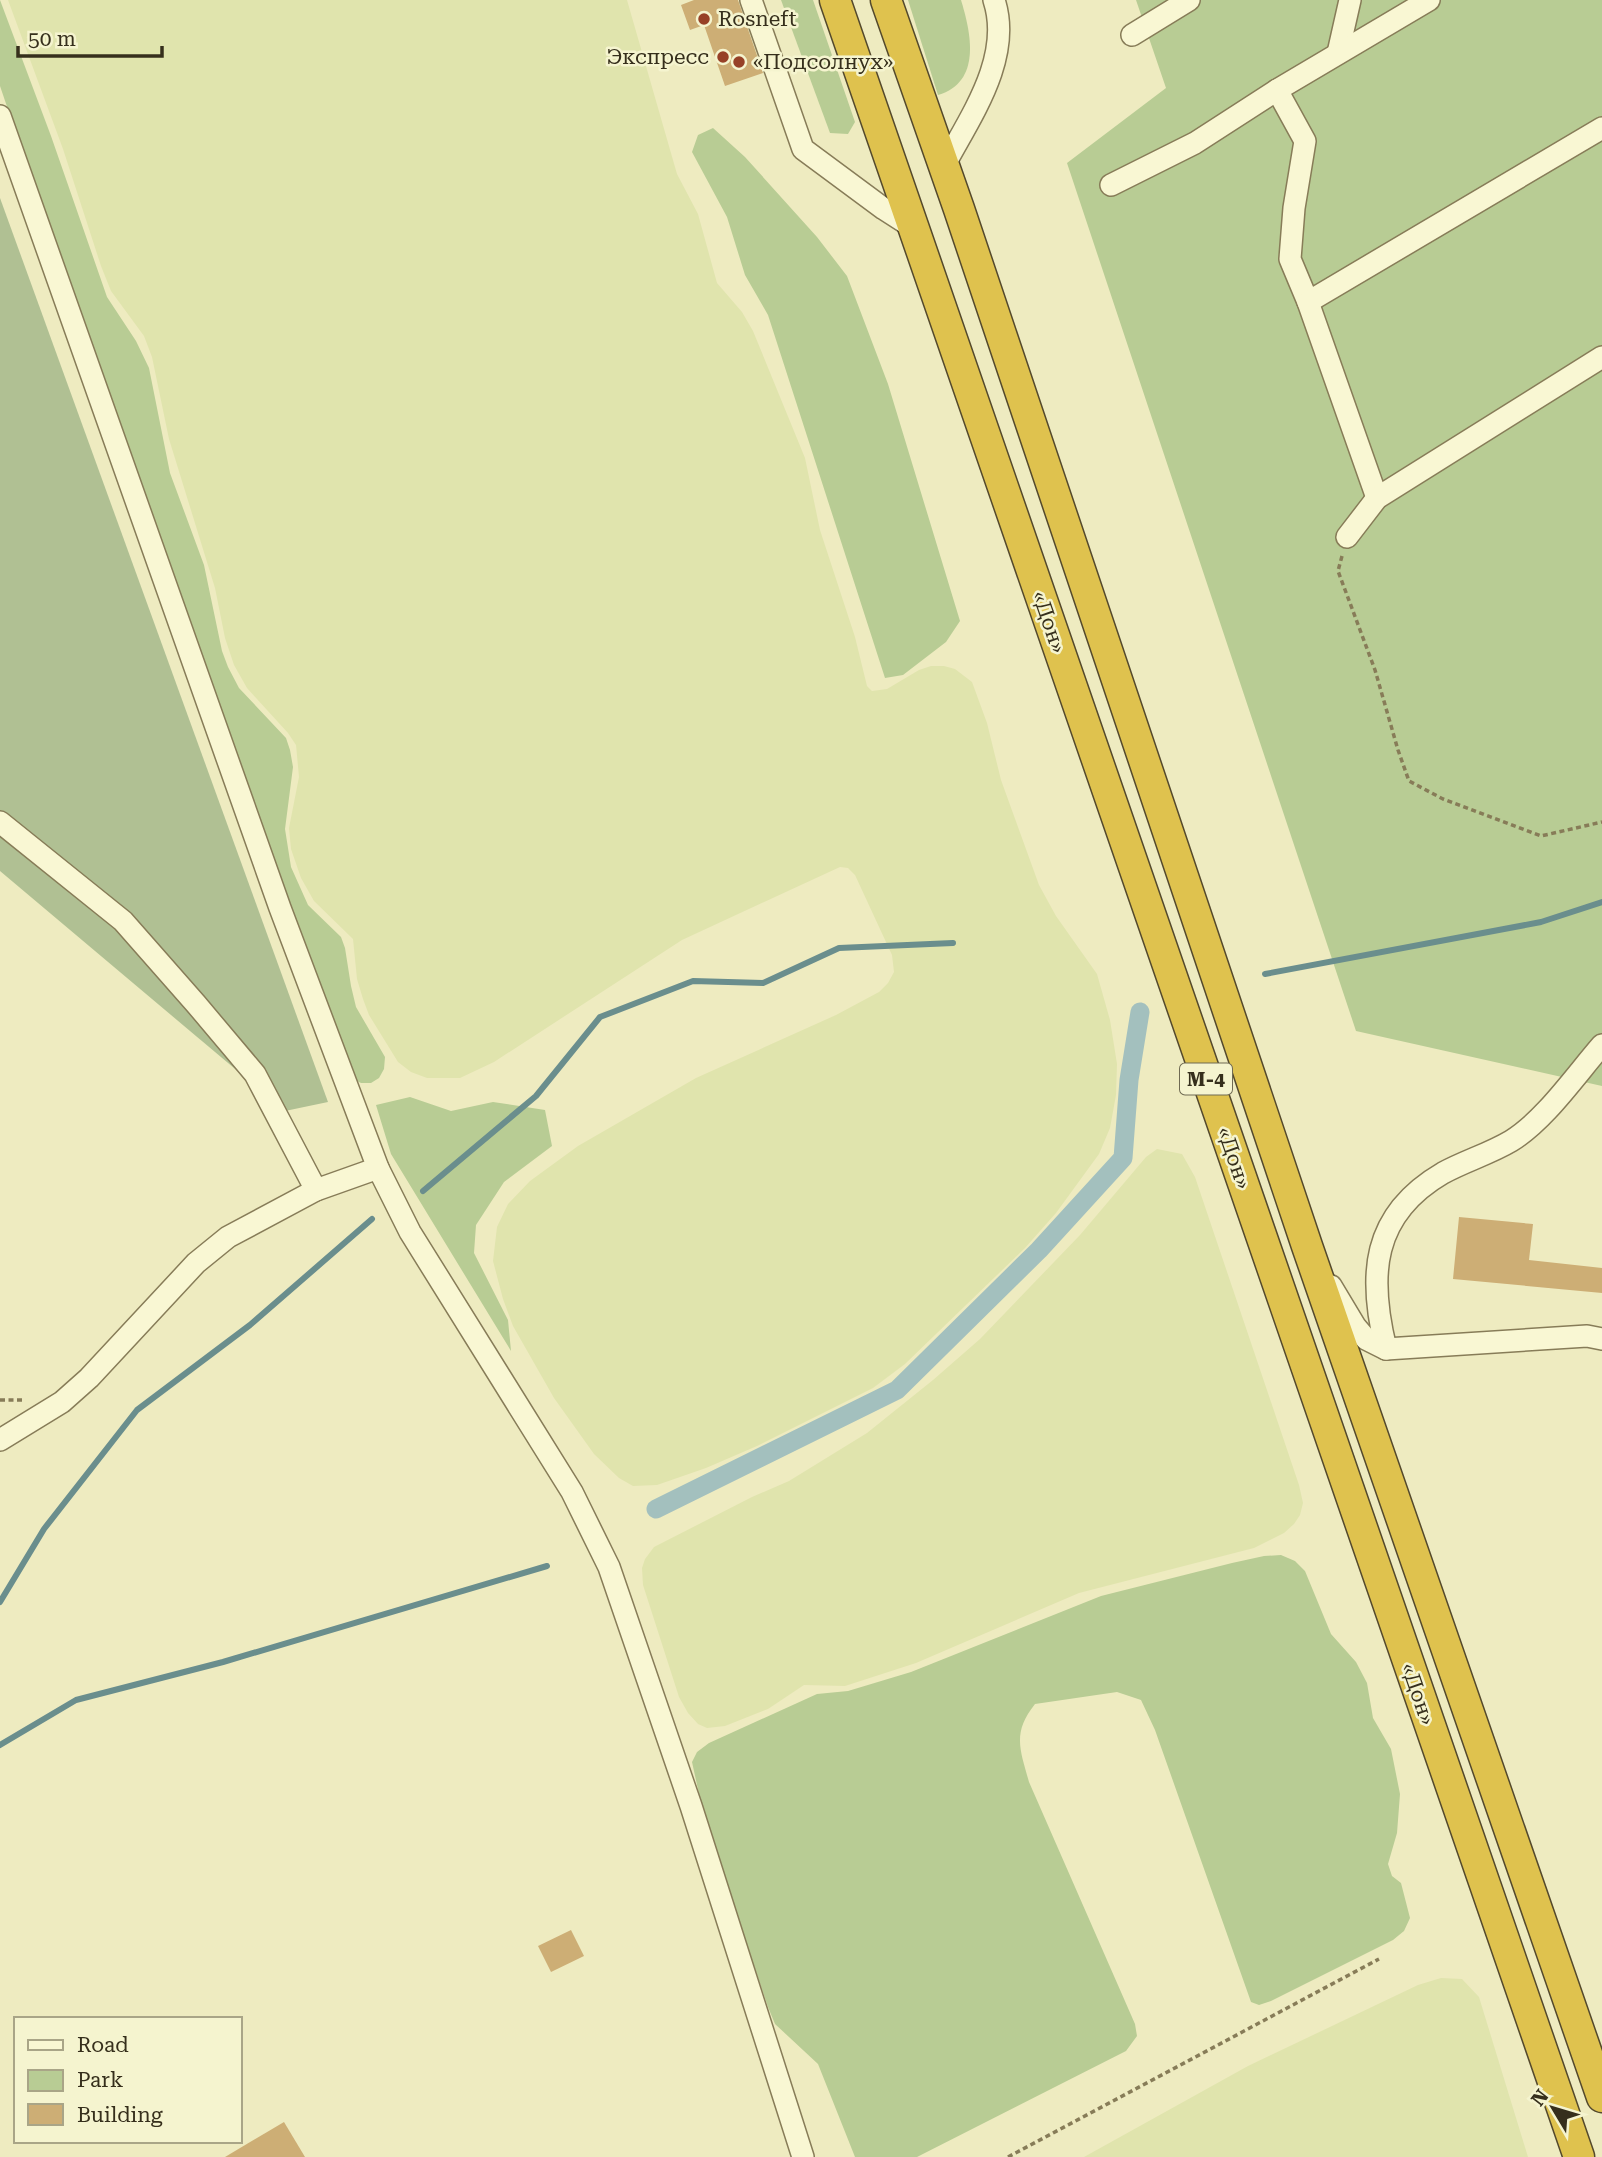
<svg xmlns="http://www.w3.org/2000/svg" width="1602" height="2157" font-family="'Roboto Serif',serif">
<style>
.farmland{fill:#e0e4ad}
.green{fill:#b8cc94}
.cemetery{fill:#b0c093}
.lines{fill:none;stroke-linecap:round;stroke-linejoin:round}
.stream{stroke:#6a8e8d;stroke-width:6}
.canal{stroke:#a3c0be;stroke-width:19}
.building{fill:#cdae75}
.minor-casing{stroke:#877c58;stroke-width:24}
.highway-casing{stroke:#54492c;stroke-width:33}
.path{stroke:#877c58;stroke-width:3.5;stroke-dasharray:5 3.5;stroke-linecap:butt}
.minor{stroke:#f9f7d3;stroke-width:21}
.highway{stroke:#dfc24e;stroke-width:30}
.poi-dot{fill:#974127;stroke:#f5f4cf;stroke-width:2.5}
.labels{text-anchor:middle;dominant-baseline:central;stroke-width:5;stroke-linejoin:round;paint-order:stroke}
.shield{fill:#f5f4cf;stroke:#6f6a52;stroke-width:2}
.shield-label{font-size:19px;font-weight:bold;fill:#362f1c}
.poi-label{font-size:21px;fill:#362f1c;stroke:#f5f4cf;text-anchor:start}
.street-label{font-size:21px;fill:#362f1c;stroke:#f5f4cf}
</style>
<rect width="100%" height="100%" fill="#eeebc0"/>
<!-- farmland -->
<g class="farmland">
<path d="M8,0H627L677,174L698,214L717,283L742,312L753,331L805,458L820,530L855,637L867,686L872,691L887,689L919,670L931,666H944L955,669L972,682L987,723L1001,780L1039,885L1056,916L1097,974L1110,1020L1117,1064L1116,1095L1110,1128L1099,1154L1056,1213L1025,1248L905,1364L873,1388L757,1446L706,1468L657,1485L633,1486L619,1478L594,1454L554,1398L513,1326L503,1299L493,1261L497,1227L508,1204L530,1181L578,1146L696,1078L836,1015L879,992L888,983L894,972L892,955L855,875L848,868L840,867L682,940L494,1062L460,1078H427L411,1072L398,1062L369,1015L363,999L357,979L353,939L314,901L301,878L291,849L289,828L299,777L296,745L288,733L247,688L234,665L225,638L215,588L169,439L152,357L144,336L111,291L101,266L63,149Z"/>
<path d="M1157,1149L1182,1154L1195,1177L1299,1485L1303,1503L1300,1515L1294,1524L1284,1533L1254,1548L1079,1593L916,1663L845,1686L804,1685L768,1709L725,1726L707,1728L698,1724L688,1713L679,1697L643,1585L642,1568L645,1559L654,1547L752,1497L789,1481L867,1433L933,1380L980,1339L1080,1235L1146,1157Z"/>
<path d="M1441,1978L1462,1979L1479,1997L1528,2157H1084L1248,2066L1418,1985Z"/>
</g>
<!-- green -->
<g class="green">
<path d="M0,0L51,136L107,297L136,341L149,368L170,473L204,565L222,651L228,667L239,688L286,738L290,750L293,767L285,829L291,867L308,905L341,937L345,948L351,986L356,1007L385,1057L384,1069L379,1078L371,1083H361L353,1079L347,1072L38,198L0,86Z"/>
<path d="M781,0H813L855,122L848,134L830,133Z"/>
<path d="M908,0H961C971,33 982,82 938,95Z"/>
<path d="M1136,0H1602V1086L1356,1031L1067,163L1166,88Z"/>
<path d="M713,128L745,157L817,237L847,276L888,384L960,621L946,642L903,675L885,678L768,315L745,275L727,217L692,152L698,135Z"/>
<path d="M410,1097L451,1111L493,1102L545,1110L552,1146L504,1182L476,1225L474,1253L508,1320L511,1351L391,1154L376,1105Z"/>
<path d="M1281,1555L1295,1561L1305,1571L1331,1634L1356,1662L1367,1683L1373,1718L1391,1749L1400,1794L1397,1833L1388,1864L1392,1876L1401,1883L1410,1918L1404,1931L1393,1940L1271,2001L1259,2005L1251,2002L1155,1730L1141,1700L1117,1692L1035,1704C1012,1733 1020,1749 1029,1782L1135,2024L1137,2036L1126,2051L917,2157H855L818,2064L775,2024L768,2007L705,1821L692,1762L697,1752L709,1743L817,1694L848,1691L911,1672L1101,1596L1232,1563L1264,1556Z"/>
</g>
<!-- cemetery -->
<path class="cemetery" d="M0,198L328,1102L285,1111L0,871Z"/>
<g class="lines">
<!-- stream -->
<g class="stream">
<path d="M1265,974L1541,922L1602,902"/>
<path d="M423,1191L536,1096L600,1017L693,981L763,983L839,948L953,943"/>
<path d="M0,1602L44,1529L137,1410L250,1325L372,1219"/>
<path d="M0,1745L76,1700L223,1662L547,1566"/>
</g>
<!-- canal -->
<path class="canal" d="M656,1509L897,1390L1039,1250L1123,1158L1129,1080L1140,1012"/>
</g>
<!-- building -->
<g class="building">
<path d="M694,0H738L763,73L725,86L704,25L690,30L681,5Z"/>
<path d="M1459,1217L1533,1224L1529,1260L1602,1268V1293L1453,1279Z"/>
<path d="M571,1930L584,1956L551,1972L538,1946Z"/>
<path d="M284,2122L305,2157H225Z"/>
</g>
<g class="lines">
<!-- minor casing -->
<g class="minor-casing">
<g id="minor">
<path d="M751,0L803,149L884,209L912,227"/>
<path d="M1132,35L1189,0"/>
<path d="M1338,53L1350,0"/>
<path d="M1277,90L1305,141L1294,208L1290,259L1308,302L1377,498"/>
<path d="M0,116L280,908L378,1168L410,1232L572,1492L609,1567L691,1806L803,2157"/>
<path d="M944,166C970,117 1013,58 994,0"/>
<path d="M1111,185L1195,143L1277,90L1429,0"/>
<path d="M1308,302L1602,128"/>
<path d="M1347,537L1377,498L1602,357"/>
<path d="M0,822L123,921L196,1004L255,1074L316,1190"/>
<path d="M1331,1286L1355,1326L1366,1339L1386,1349L1587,1336L1602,1339"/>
<path d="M1386,1349C1368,1276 1371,1215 1443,1173C1465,1161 1489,1154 1511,1141C1545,1120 1575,1076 1602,1045"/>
<path d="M0,1440L62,1402L89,1378L196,1263L228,1237L316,1190L378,1168"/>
</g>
</g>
<!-- highway casing -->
<g class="highway-casing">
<g id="highway">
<path d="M835,0L1579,2157"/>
<path d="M886,0L959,209L1307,1246L1602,2097"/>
</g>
</g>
<!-- path -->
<g class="path">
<path d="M1342,556L1338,571L1375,670L1398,750L1409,781L1443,799L1541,836L1602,822"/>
<path d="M0,1400H25"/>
<path d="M1008,2157L1379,1959"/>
</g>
<!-- minor -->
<use href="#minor" class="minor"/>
<!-- highway -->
<use href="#highway" class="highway"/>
</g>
<!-- markers -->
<g class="poi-dot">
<circle cx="704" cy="19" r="7"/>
<circle cx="723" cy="57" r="7"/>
<circle cx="739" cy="62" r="7"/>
</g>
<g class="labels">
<!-- shield labels -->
<rect class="shield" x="1180" y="1063.5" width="52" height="31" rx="5"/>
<g class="shield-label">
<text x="1206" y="1079">М-4</text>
</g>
<!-- poi labels -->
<g class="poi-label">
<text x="718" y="19">Rosneft</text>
<text x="709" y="57" text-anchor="end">Экспресс</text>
<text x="753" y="62">«Подсолнух»</text>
</g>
<!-- street labels -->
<g class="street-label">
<text transform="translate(1049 622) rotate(71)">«Дон»</text>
<text transform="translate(1234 1158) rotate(71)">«Дон»</text>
<text transform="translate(1418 1694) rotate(71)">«Дон»</text>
</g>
</g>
<!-- legend -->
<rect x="14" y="2017" width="228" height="126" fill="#f5f4cf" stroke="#a9a587" stroke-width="2"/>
<rect x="28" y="2040" width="35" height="10" fill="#f9f7d3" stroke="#a9a587" stroke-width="2"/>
<text x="77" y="2052" font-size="21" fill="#362f1c">Road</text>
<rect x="28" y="2070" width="35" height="21" fill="#b8cc94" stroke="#a9a587" stroke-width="2"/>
<text x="77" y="2087" font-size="21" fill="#362f1c">Park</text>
<rect x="28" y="2104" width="35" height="21" fill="#cdae75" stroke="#a9a587" stroke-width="2"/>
<text x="77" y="2122" font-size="21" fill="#362f1c">Building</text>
<!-- north arrow -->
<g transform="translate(1553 2108) rotate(308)" stroke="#f5f4cf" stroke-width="5" paint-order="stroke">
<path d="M0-5L12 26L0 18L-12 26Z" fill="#362f1c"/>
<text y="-10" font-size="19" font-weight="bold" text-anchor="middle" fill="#362f1c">N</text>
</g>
<!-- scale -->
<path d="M18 46v10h144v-10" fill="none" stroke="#362f1c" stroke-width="3.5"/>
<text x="28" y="46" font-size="21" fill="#362f1c" stroke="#f5f4cf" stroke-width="5" paint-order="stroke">50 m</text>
</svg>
